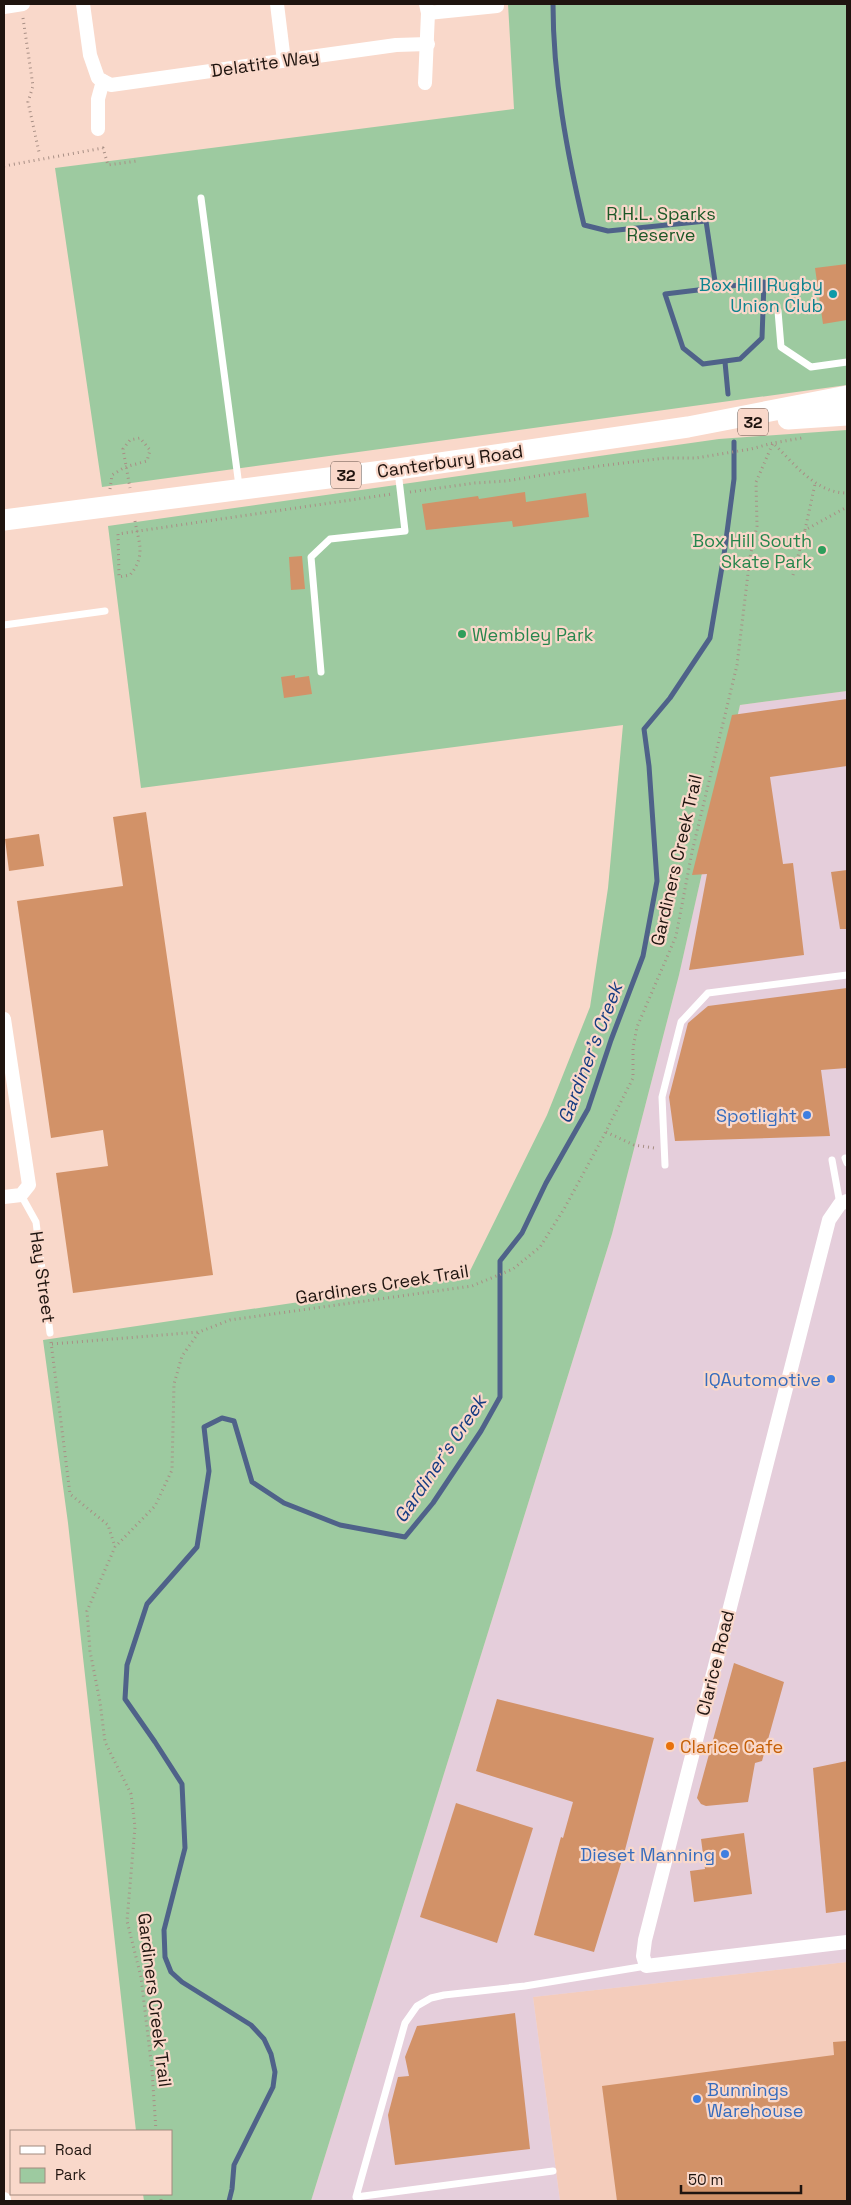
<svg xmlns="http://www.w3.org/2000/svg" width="851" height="2205" font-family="'Space Grotesk',sans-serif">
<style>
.built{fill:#f4ccbb}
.industrial{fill:#e5cedb}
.green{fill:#9dcaa0}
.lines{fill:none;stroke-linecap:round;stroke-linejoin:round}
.stream{stroke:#4f6289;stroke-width:5}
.building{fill:#d29268}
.path{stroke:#a88f85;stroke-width:3;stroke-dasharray:1 4;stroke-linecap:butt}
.service{stroke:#fff;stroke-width:7}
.minor{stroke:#fff;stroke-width:14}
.primary{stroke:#fff;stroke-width:21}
.culture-dot{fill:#0f9aa8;stroke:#f9d8ca;stroke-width:2}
.leisure-dot{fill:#2e9e5b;stroke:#f9d8ca;stroke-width:2}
.shop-dot{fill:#3f7fe0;stroke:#f9d8ca;stroke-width:2}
.food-dot{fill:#e8710a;stroke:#f9d8ca;stroke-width:2}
.labels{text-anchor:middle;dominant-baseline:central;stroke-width:4.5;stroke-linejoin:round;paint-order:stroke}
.shield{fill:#f9d8ca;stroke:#604f47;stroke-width:1}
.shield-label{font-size:16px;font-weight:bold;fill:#1f140f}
.street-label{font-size:18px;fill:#1f140f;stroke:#f9d8ca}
.park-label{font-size:18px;fill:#1c5827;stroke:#f9d8ca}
.culture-label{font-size:18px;fill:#0d838f;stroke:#f9d8ca;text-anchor:end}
.leisure-label{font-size:18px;fill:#27864d;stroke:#f9d8ca;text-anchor:end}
.shop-label{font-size:18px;fill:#366cbe;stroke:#f9d8ca;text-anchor:end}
.food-label{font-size:18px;fill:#c56008;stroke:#f9d8ca;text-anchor:start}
.water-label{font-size:19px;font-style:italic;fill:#163c82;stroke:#f9d8ca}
</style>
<rect width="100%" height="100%" fill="#f9d8ca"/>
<!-- built -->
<path class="built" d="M847,1962V2201H560L533,1997Z"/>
<!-- industrial -->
<path class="industrial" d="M847,691V1962L533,1997L560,2201H311L612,1234L679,975L740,705Z"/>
<!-- green -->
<g class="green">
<path d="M508,4H847V385L102,487L55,168L514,109Z"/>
<path d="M847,430V691L740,705L679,975L612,1234L311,2201H144L143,2194H171V2131H136L68,1523L43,1340L467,1277L547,1115L590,1007L608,888L623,725L141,788L108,526L719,439Z"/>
</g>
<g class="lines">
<!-- stream -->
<g class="stream">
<path d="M553,4C553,78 567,153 584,225L608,231L706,221L716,288"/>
<path d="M764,282L762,338L740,359L703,364L683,348L665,294Z"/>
<path d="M725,362L728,394"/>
<path d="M229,2201L232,2189L234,2165L273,2087L275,2072L271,2054L264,2039L251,2025L182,1982L171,1972L165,1957L164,1930L185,1848L182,1784L155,1742L125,1699L127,1665L147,1604L197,1547L209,1471L204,1427L222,1418L234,1421L252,1482L284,1503L340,1525L405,1537L433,1503L481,1431L500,1397V1261L522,1233L546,1183L588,1109L611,1040L643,956L657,881L649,766L644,729L670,698L710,638L724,555L734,479V442"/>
</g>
</g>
<!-- building -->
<g class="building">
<path d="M847,264V320L823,324L815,268Z"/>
<path d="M525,492L526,502L586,493L589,517L513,527L512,521L426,530L422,504L478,496L479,499Z"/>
<path d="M302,556L305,589L291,590L289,557Z"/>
<path d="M295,675V678L309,676L312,694L284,698L281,677Z"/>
<path d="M847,699V766L770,777L783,864L793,863L804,955L689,970L707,874L692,875L732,715Z"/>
<path d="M146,812L213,1275L73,1293L56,1173L108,1166L103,1130L51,1138L17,901L123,886L113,817Z"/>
<path d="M39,834L44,866L9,871L5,839Z"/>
<path d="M847,870V929H840L831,872Z"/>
<path d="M847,988V1068L821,1070L830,1136L675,1141L669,1097L688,1023L708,1006Z"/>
<path d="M734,1663L784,1682L762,1761L755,1763L748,1802L706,1806L701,1804L697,1798Z"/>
<path d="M497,1699L654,1738L625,1850L594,1952L534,1935L561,1837L563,1838L573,1802L476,1771Z"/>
<path d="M847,1761V1910L826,1913L813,1768Z"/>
<path d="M456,1803L533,1828L497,1943L420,1917Z"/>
<path d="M744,1833L752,1894L694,1902L690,1871L705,1869L701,1839Z"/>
<path d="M515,2013L530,2149L395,2165L388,2115L398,2077L409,2076L405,2057L417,2026Z"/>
<path d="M847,2041V2201H617L602,2086L834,2055L833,2042Z"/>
</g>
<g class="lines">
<!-- path -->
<g class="path">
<path d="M23,18L33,86L28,102L39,152"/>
<path d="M4,166L103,148L108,165L137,161"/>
<path d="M110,489L112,475L125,467L147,461L150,450L140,438L130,440L123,449L130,488"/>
<path d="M410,492L475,483L506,481L599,466L665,458H696L751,449L773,443C794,463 815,493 847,493"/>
<path d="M135,521C139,544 146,555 130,575L119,577L118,534L392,494"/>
<path d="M805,530L815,484"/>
<path d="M793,575L805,530L847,507"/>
<path d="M606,1132L634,1145L654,1148"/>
<path d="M51,1342L70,1494L108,1525L115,1547"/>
<path d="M52,1344L199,1332"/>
<path d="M156,2131L152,2070L141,1977L127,1921L135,1827L131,1794L105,1742L100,1702L90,1651L87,1611L115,1547L155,1506L172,1470L174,1384L182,1356L199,1332L230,1320L472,1286L513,1269L540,1247L564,1209L601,1141L633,1078V1048L637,1027L676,936L692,852L737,665L750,557L757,526L756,482L773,443L802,438"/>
<path d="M161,2194V2201"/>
</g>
<!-- service -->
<g class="service">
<path d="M201,198L239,486"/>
<path d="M778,311L781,347L811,367L847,362"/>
<path d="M4,625L105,611"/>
<path d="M321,672L311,557L330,539L405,531L398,471"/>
<path d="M845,1158L847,1163"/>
<path d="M832,1160L840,1204"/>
<path d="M665,1165L662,1097L681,1022L708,993L847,975"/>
<path d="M21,1195L36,1222L50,1333"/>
<path d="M553,2171L356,2197L405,2023L417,2006L431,1998L444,1995L525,1986L646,1966"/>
</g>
<!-- minor -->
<g class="minor">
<path d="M83,4L90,55L98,78L103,81L98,99V129"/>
<path d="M277,4L284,61"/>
<path d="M4,7L23,4"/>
<path d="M428,13L497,6V4"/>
<path d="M103,81L111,85L396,45L428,44"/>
<path d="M425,83L428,13L426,4"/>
<path d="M4,1019L29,1185L21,1195L4,1197"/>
<path d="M847,1201L840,1204L829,1220L645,1940L643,1956L646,1966L847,1942"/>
<path d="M4,2199V2201"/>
</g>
<!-- primary -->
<g class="primary">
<path d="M788,419L847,415"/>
<path d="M4,520L398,469L688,427L847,396"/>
</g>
</g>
<!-- markers -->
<circle class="culture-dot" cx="833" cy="294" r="5"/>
<g class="leisure-dot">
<circle cx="822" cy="550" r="5"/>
<circle cx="462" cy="634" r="5"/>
</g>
<g class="shop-dot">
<circle cx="807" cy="1115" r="5"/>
<circle cx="831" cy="1379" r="5"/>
<circle cx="725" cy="1854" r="5"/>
<circle cx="697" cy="2099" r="5"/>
</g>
<circle class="food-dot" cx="670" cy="1746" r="5"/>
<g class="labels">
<!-- shield labels -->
<g class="shield">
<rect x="738" y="408.5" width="30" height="27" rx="4"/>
<rect x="331" y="461.5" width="30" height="27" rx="4"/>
</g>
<g class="shield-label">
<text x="753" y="422">32</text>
<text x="346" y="475">32</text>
</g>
<!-- street labels -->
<g class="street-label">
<text transform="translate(265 63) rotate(-8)">Delatite Way</text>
<text transform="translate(450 461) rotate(-8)">Canterbury Road</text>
<text transform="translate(676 860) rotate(-77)">Gardiners Creek Trail</text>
<text transform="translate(43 1277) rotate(82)">Hay Street</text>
<text transform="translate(382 1284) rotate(-9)">Gardiners Creek Trail</text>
<text transform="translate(715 1663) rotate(-76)">Clarice Road</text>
<text transform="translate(155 2000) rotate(83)">Gardiners Creek Trail</text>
</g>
<!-- park labels -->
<g class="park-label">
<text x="661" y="213">R.H.L. Sparks<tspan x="661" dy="21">Reserve</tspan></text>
</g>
<!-- culture labels -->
<g class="culture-label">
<text x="823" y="284">Box Hill Rugby<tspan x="823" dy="21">Union Club</tspan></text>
</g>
<!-- leisure labels -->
<g class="leisure-label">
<text x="812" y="540">Box Hill South<tspan x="812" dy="21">Skate Park</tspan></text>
<text x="472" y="634" text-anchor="start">Wembley Park</text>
</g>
<!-- shop labels -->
<g class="shop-label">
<text x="797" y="1115">Spotlight</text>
<text x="821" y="1379">IQAutomotive</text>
<text x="715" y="1854">Dieset Manning</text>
<text x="707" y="2089" text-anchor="start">Bunnings<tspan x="707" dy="21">Warehouse</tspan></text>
</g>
<!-- food labels -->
<g class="food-label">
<text x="680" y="1746">Clarice Cafe</text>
</g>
<!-- water labels -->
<g class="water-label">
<text transform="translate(590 1053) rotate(-69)">Gardiner's Creek</text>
<text transform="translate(440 1459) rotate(-56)">Gardiner's Creek</text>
</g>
</g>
<!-- border -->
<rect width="851" height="2205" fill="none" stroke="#1f140f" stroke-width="10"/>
<!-- legend -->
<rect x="10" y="2130" width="162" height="65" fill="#f9d8ca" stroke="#a28a7f"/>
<rect x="20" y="2146" width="25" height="8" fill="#ffffff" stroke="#a28a7f"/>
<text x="55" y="2155" font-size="15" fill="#1f140f">Road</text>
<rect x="20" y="2168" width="25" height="15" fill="#9dcaa0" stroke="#a28a7f"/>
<text x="55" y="2180" font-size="15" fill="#1f140f">Park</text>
<!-- scale -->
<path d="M681 2185v8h120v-8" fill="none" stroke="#1f140f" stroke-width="2.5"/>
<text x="688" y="2185" font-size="15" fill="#1f140f" stroke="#f9d8ca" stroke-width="4" paint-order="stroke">50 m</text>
</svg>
